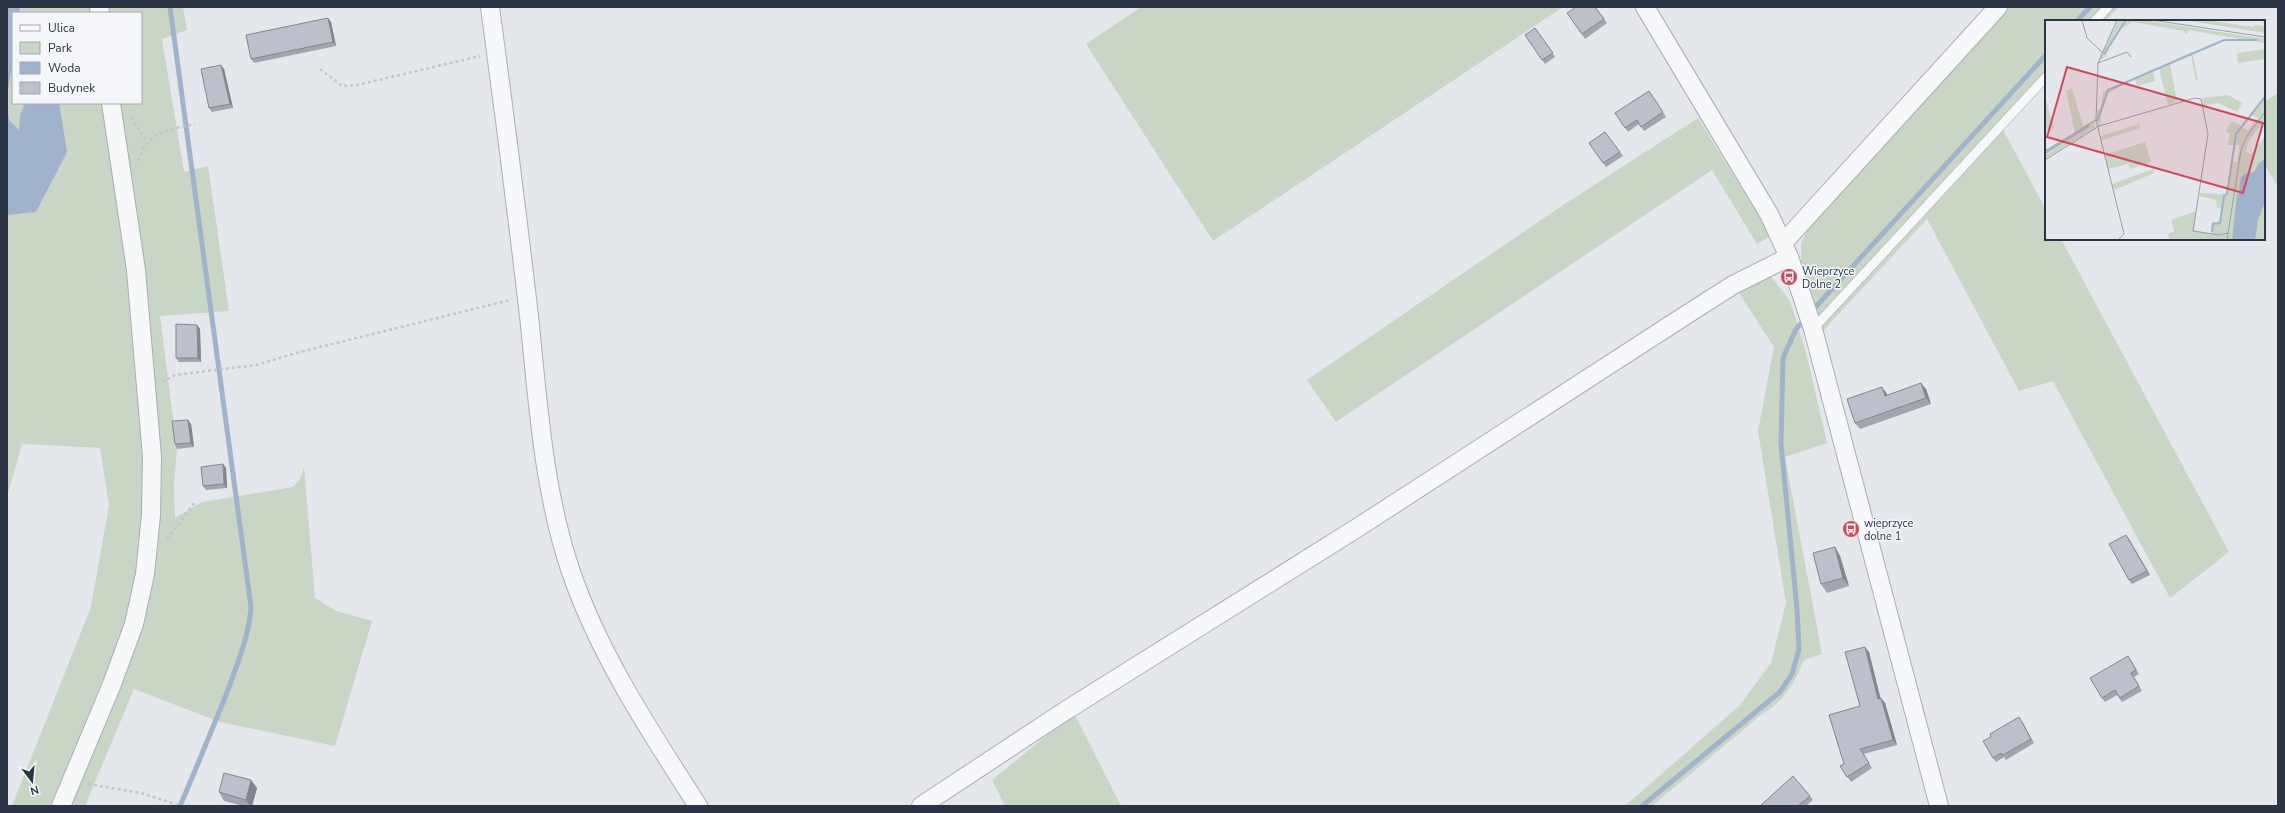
<svg xmlns="http://www.w3.org/2000/svg" width="2285" height="813" font-family="'Nunito Sans',sans-serif">
<style>
.green{fill:#c9d6c5;fill-rule:evenodd}
.water{fill:#9fb4cc}
.lines{fill:none;stroke-linecap:round;stroke-linejoin:round}
.stream{stroke:#9fb4cc;stroke-width:5}
.lane-casing{stroke:#a9aeb7;stroke-width:10}
.street-casing{stroke:#a9aeb7;stroke-width:20}
.path{stroke:#c2c5cb;stroke-width:2.5;stroke-dasharray:3 3;stroke-linecap:butt}
.lane{stroke:#f7f8fa;stroke-width:9}
.street{stroke:#f7f8fa;stroke-width:18}
.wall{fill:#a1a5ae}
.shaded-wall{fill:#83868d}
.building{fill:#bbc0ca;stroke:#83868d}
.labels{text-anchor:middle;dominant-baseline:central;stroke-width:3;stroke-linejoin:round;paint-order:stroke}
.poi-label{font-size:11px;fill:#2b3445;stroke:#f4f6f9;text-anchor:start}
.inset-river{fill:none;stroke:#9fb4cc;stroke-width:2}
.inset-road{fill:none;stroke:#9a9fa9;stroke-width:1}
.view{fill:#d1495b;fill-opacity:0.15;stroke:#d1495b;stroke-width:2}
.inset-edge{fill:none;stroke:#2b3445;stroke-width:2}
</style>
<rect width="100%" height="100%" fill="#e4e7ec"/>
<!-- green -->
<g class="green">
<path d="M7,7H183L187,30L162,39L184,172L208,166L229,311L160,316L177,449L174,485L175,518L202,502L293,487L300,479L304,467L315,598L336,611L372,621L335,746L220,722L134,689L85,806H12L91,607L109,505L100,448L22,444L7,497ZM13,13H141V103H13Z"/>
<path d="M1141,7H1563L1213,241L1086,44Z"/>
<path d="M2010,7H2119L2105,21H2046V81L2001,126L2046,210V239H2061L2229,552L2170,598L2053,381L2019,391L1927,219L1821,333L1801,263V243L1810,225Z"/>
<path d="M2278,93V187L2264,164V102Z"/>
<path d="M1698,118L1771,236L1757,244L1712,170L1336,422L1307,380L1557,209Z"/>
<path d="M1769,274L1790,301L1806,352L1827,443L1785,457L1822,654L1804,660C1793,686 1785,700 1761,715L1652,806H1625L1739,706L1771,663L1786,603L1758,431L1774,347L1737,290Z"/>
<path d="M1074,713L1121,806H1005L992,780Z"/>
</g>
<!-- water -->
<g class="water">
<path d="M7,7H20L19,13H13V62L7,95Z"/>
<path d="M25,103H59L67,152L36,212L7,215V104L9,120L19,130L20,116Z"/>
</g>
<g class="lines">
<!-- stream -->
<g class="stream">
<path d="M170,7L251,607C249,637 236,667 226,695C211,732 196,769 180,806"/>
<path d="M2077,21L2090,7"/>
<path d="M1811,312L2046,55"/>
<path d="M1642,806L1780,692L1792,674L1799,649L1797,609L1781,444L1783,358L1796,329L1806,318"/>
</g>
<!-- lane casing -->
<g class="lane-casing">
<g id="lane">
<path d="M2095,21L2108,7"/>
<path d="M1813,329L2046,77"/>
</g>
</g>
<!-- street casing -->
<g class="street-casing">
<g id="street">
<path d="M99,7L100,13"/>
<path d="M490,7C504,110 517,213 529,316C538,402 543,488 570,569C598,653 651,733 698,806"/>
<path d="M1645,7L1769,214L1789,257L1813,329L1939,806"/>
<path d="M1783,243L1998,7"/>
<path d="M61,806L112,684L134,624L145,574L151,515L152,457L136,270L111,103"/>
<path d="M921,806L1065,711L1357,528L1686,315L1733,285L1789,257"/>
</g>
</g>
<!-- path -->
<g class="path">
<path d="M320,69L342,86L357,85L480,56"/>
<path d="M131,117L147,142"/>
<path d="M138,161C148,131 167,130 195,124"/>
<path d="M162,382L175,375L256,365L296,353L510,300"/>
<path d="M167,539L196,501"/>
<path d="M88,784L141,793L181,806"/>
</g>
<!-- lane -->
<use href="#lane" class="lane"/>
<!-- street -->
<use href="#street" class="street"/>
</g>
<!-- wall -->
<g class="wall">
<path d="M1595,7L1607,23L1585,39L1567,13Z"/>
<path d="M328,18L331,22L336,46L254,63L251,59Z"/>
<path d="M1535,28L1555,57L1545,64L1525,35Z"/>
<path d="M224,69L233,108L212,112L209,108Z"/>
<path d="M1649,91L1666,117L1644,131L1639,124L1628,132L1615,113Z"/>
<path d="M1605,132L1623,156L1606,167L1589,143Z"/>
<path d="M197,325L200,329L201,362H179L176,358Z"/>
<path d="M1926,389L1931,404L1860,429L1855,423L1887,394V395Z"/>
<path d="M191,424L194,447L177,449L175,444Z"/>
<path d="M223,464L226,468L227,488L206,490L203,486Z"/>
<path d="M2126,535L2150,575L2132,584L2129,580Z"/>
<path d="M1835,547L1840,556L1849,586L1827,593L1821,584Z"/>
<path d="M1869,652L1880,698L1885,703L1897,745L1864,754L1872,768L1851,782L1840,766L1844,764L1860,706Z"/>
<path d="M2131,660L2139,674L2134,677L2142,691L2122,702L2117,695L2105,702L2102,698Z"/>
<path d="M2022,721L2034,743L2006,760L2004,757L1996,762L1993,758Z"/>
<path d="M251,780L257,788L252,806H244L224,801L219,792Z"/>
<path d="M1810,796L1813,800L1806,806H1760Z"/>
</g>
<!-- shaded-wall -->
<g class="shaded-wall">
<path d="M328,18L331,22L336,46L333,42Z"/>
<path d="M221,65L224,69L233,108L230,104Z"/>
<path d="M197,325L200,329L201,362L198,358Z"/>
<path d="M1921,383L1926,389L1931,404L1926,398Z"/>
<path d="M1882,387L1887,394L1890,402L1885,396Z"/>
<path d="M188,420L191,424L194,447L191,443Z"/>
<path d="M223,464L226,468L227,488L224,484Z"/>
<path d="M2126,535L2129,539L2150,575L2147,571Z"/>
<path d="M1835,547L1840,556L1849,586L1843,578Z"/>
<path d="M1865,647L1869,652L1882,704L1878,699Z"/>
<path d="M1881,698L1885,703L1897,745L1893,740Z"/>
<path d="M251,780L257,788L252,806H250L246,800Z"/>
</g>
<!-- building -->
<g class="building">
<path d="M1576,7H1595L1604,19L1582,34L1567,13Z"/>
<path d="M328,18L333,42L251,59L246,35Z"/>
<path d="M1535,28L1553,53L1542,60L1525,35Z"/>
<path d="M221,65L230,104L209,108L201,69Z"/>
<path d="M1649,91L1663,112L1641,127L1637,120L1625,128L1615,113Z"/>
<path d="M1605,132L1620,152L1603,163L1589,143Z"/>
<path d="M176,324L197,325L198,358H176Z"/>
<path d="M1921,383L1926,398L1855,423L1847,399L1882,387L1885,396Z"/>
<path d="M188,420L191,443L175,444L172,421Z"/>
<path d="M223,464L224,484L203,486L201,467Z"/>
<path d="M2126,535L2147,571L2129,580L2109,544Z"/>
<path d="M1835,547L1843,578L1821,584L1813,553Z"/>
<path d="M1865,647L1878,699L1881,698L1893,740L1860,749L1869,763L1847,777L1840,766L1844,764L1829,715L1860,706L1845,652Z"/>
<path d="M2128,656L2136,670L2131,673L2139,686L2120,698L2115,690L2102,698L2090,678Z"/>
<path d="M2019,717L2031,739L2003,755L2001,753L1993,758L1983,741L1991,737L1990,734Z"/>
<path d="M224,773L251,780L246,800L219,792Z"/>
<path d="M1793,776L1810,796L1798,806H1760Z"/>
</g>
<!-- icons -->
<defs>
<g id="bus-disc" transform="scale(0.9)"><circle r="9.5" fill="#d1495b" stroke="#f4f6f9"/><path d="M-5-6H5V4H4V6H2V4H-2V6H-4V4H-5ZM-3.5-4V0h7V-4ZM-3.5 1.2v1.5H-2V1.2ZM2 1.2v1.5H3.5V1.2Z" fill="#fff"/></g>
</defs>
<g fill-rule="evenodd">
<use href="#bus-disc" x="1789" y="277"/>
<use href="#bus-disc" x="1851" y="529"/>
</g>
<g class="labels">
<!-- poi labels -->
<g class="poi-label">
<text x="1802" y="271">Wieprzyce<tspan x="1802" dy="13">Dolne 2</tspan></text>
<text x="1864" y="523">wieprzyce<tspan x="1864" dy="13">dolne 1</tspan></text>
</g>
</g>
<!-- overview -->
<g transform="translate(2045 20)">
<rect width="220" height="220" fill="#e4e7ec"/>
<path d="M73,0H98L220,19V23L143,10L142,14L138,11L88,2L73,10L60,37L54,41ZM139,0H161L208,7L210,5L219,6L218,0H220V13ZM220,29V39L193,43L192,33ZM147,32L153,60L151,61L146,35L125,44L132,82L123,85L114,48L108,51L110,61L92,66L90,59L63,73L55,100L56,105L53,106L52,90H56L58,72ZM27,68L38,106L50,100V108L0,139V130L30,113L21,71ZM183,75L197,83L192,92L173,83L158,86L157,78ZM220,75V99L205,119L200,132L207,134L220,116V220H125L123,214L129,211L126,200L151,191L149,210L166,214L167,202H174L176,189L172,188L171,180L154,176L155,173L181,174L182,166L185,165L186,141L192,142L195,125H183L185,114L181,111L187,101L203,110L213,98L205,94ZM0,77L9,108L0,111ZM94,104L95,108L55,121L56,116ZM100,122L106,142L85,149L83,144L63,149L59,135ZM108,149L109,153L69,170L67,164Z" fill="#c9d6c5"/>
<path d="M220,139V182L213,200L210,220H187L192,174L200,162L194,170L196,158L200,154L209,152L214,143Z" fill="#9fb4cc"/>
<path class="inset-river" d="M59,34L81,0M52,101L63,70L179,20H212M0,133L44,106M167,212L168,204L175,203L179,176L182,174L191,114L220,77"/>
<path class="inset-road" d="M37,0L42,18L57,32M72,0L53,43L51,100L79,214L73,220M107,0L220,17M53,43L82,32L86,37M51,107L150,78L156,79L163,114L148,211L174,215L183,213M0,131L51,100M0,140L51,108M182,220L196,130L202,116L220,92"/>
<path class="view" d="M22,47L218,103L198,173L2,117Z"/>
<rect width="220" height="220" class="inset-edge"/>
</g>
<!-- border -->
<rect width="2285" height="813" fill="none" stroke="#2b3445" stroke-width="16"/>
<!-- legend -->
<rect x="12" y="12" width="130" height="92" fill="#f4f6f9" stroke="#a4a8b1"/>
<rect x="20" y="25" width="20" height="6" fill="#f7f8fa" stroke="#a4a8b1"/>
<text x="48" y="32" font-size="12" fill="#2b3445">Ulica</text>
<rect x="20" y="42" width="20" height="12" fill="#c9d6c5" stroke="#a4a8b1"/>
<text x="48" y="52" font-size="12" fill="#2b3445">Park</text>
<rect x="20" y="62" width="20" height="12" fill="#9fb4cc" stroke="#a4a8b1"/>
<text x="48" y="72" font-size="12" fill="#2b3445">Woda</text>
<rect x="20" y="82" width="20" height="12" fill="#bbc0ca" stroke="#a4a8b1"/>
<text x="48" y="92" font-size="12" fill="#2b3445">Budynek</text>
<!-- north arrow -->
<g transform="translate(32 781) rotate(164)" stroke="#f4f6f9" stroke-width="3" paint-order="stroke">
<path d="M0-3L7 15L0 10L-7 15Z" fill="#2b3445"/>
<text y="-6" font-size="11" font-weight="bold" text-anchor="middle" fill="#2b3445">N</text>
</g>
</svg>
